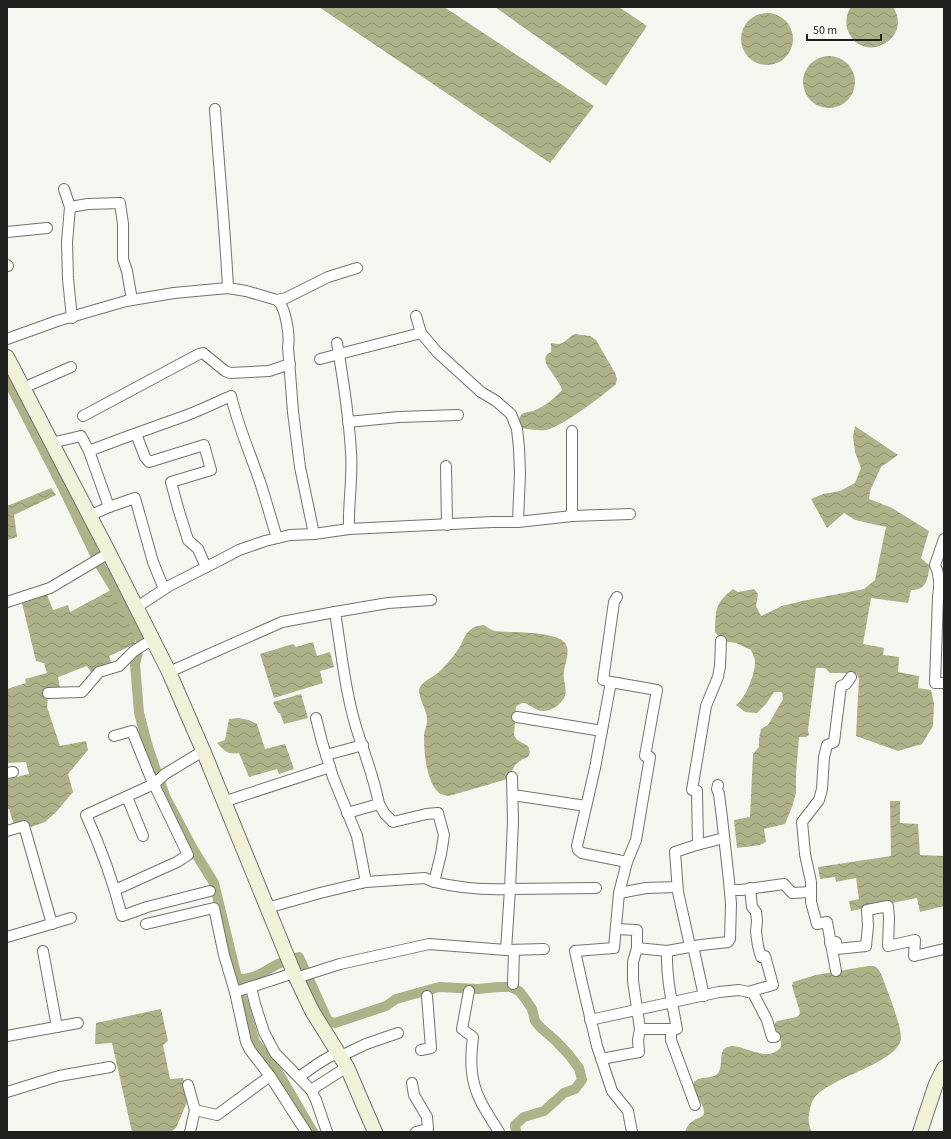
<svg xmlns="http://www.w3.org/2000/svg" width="951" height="1139" font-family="'Source Sans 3',sans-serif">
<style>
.water{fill:url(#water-waves)}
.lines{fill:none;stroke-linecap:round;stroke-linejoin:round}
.canal{stroke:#aeb288;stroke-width:10}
.street-casing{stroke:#72726e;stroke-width:12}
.secondary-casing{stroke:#72726e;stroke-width:16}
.street{stroke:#fff;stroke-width:10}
.secondary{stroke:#eff1d9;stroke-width:14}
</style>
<defs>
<pattern id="water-waves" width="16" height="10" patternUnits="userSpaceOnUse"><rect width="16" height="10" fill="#aeb288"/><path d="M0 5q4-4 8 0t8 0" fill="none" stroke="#8d906f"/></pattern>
</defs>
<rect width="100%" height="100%" fill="#f6f6f1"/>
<!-- water -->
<g class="water">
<path d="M319,7H444L594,106L550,163Z"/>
<path d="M495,7H619L647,26L606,86Z"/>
<path d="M851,7H893C914,39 862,66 848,31C845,23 846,14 851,7Z"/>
<circle cx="767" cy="39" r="26"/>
<circle cx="829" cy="82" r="26"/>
<path d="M575,334L590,336L596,340L615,373L617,379L616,384C605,394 560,428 546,430C538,431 529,429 521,428C520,424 518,419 521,415C523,412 529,412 533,411C544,407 554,399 562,390C560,378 534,359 551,352V343C554,343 556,344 558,344C565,344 569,336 575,334Z"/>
<path d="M855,426L898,455L881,467L870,491L869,499L892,508L929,531L921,558L930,566C927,580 927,590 911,590L908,603L871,598L863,644L884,648L883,655L899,657L898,672L919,676L918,688L931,690L934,704L933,726L922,744L898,751L856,736L859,678L856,673H830L825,668H816L808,730L809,735L806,737H799L796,774V793L792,807L785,824L764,829L766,842L760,845L737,848L734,820L750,817L753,754L759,747V739L761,729L768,725L783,699L782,692H774L766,704L757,713L745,712L736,705C746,698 755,674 755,662C755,658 752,653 751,650L736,643L723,641L715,632C716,610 714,604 733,589L738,592L754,589L758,594L756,606L761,616L782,606L802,601L864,589L875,580L886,527L855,520L844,513L827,528L811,499L823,494L840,491L855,483L861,468L855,452L853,437Z"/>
<path d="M51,488L56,495L14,515L17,537L7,540V506Z"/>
<path d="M113,589L136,631L135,644L109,656L111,662L92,674L87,666L58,677L60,688L48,697L47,707L60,746L86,741L88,750L68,774L73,792L57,811L45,822L31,827L24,820L14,825L9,809H7V779L29,774L26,762L8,763L7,757V689L26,683L25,679L47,673L44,663L36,661L22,603L47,595L53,610L68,605L70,612Z"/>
<path d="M484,625C487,627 491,630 495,631C508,633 564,630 567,647C569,654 565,664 564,671C562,681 570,692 562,701C557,708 546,713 538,710C528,707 526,698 516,707L514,735L517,740L528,746L530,752L528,757L521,760L515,765L509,777L504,780L449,796C445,795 441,795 438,792C426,780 424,752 424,736C424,730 428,724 427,719C427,709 416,695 420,687C424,680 434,677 439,672C446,665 454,656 459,648C463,642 464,635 470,630C475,626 478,626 484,625Z"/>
<path d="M313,642L317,656L330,652L334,667L320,671L323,683L274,698L260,654L293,644L296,647Z"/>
<path d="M301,694L308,718L284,724L280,713H278L273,702Z"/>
<path d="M238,718L249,720L257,724L265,749L285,744L294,769L279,774L277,769L249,777L239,753C227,755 225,751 217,743L225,740L229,719Z"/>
<path d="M890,801H900V823L918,824L920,855L944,856V906L920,912L917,898L851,911L849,901L859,899L856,878L836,882L835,877L820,879L818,867L891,856Z"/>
<path d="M868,966C876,965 879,969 882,976C887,991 901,1023 901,1038C900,1062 831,1077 815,1097C811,1102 810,1109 809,1114C808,1121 809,1127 812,1132H685C688,1122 694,1120 703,1116C708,1105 691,1096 694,1082L698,1079C704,1077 711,1078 716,1075C725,1068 717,1051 727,1047C743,1042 766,1065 781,1047V1042L774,1024L777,1021L797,1017L799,1015L800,1012L792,986L793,982L816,975Z"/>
<path d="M161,1009L168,1041L163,1045L170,1079L183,1078L190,1095L176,1128L170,1132H132L112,1043L95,1044L96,1023Z"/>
</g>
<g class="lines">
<!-- canal -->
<g class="canal">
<path d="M7,379L63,488L100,565L128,611L141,640L135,664L139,713L148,747L165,796L193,849L214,883L238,982"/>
<path d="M237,979C255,980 264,971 278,964C285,961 292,959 299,957L328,1021L335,1023L386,1006L396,999L439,987L478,989L498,987H510L519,991L526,1000L532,1009L535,1021L541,1028L556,1041L569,1055L579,1068L582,1080L575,1089L564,1093L544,1111L524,1117L515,1125L516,1132"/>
<path d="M242,998L255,1042L278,1072L313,1132"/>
</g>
<!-- street casing -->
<g class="street-casing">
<g id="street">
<path d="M215,109C219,168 225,228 228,288"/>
<path d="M64,189L70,207L67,242L68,279L72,318"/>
<path d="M70,207L88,204L120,203L123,224V259L127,271L132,300"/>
<path d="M7,232L47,228"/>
<path d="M7,265L8,266"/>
<path d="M277,300L286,298L328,277L357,268"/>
<path d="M416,316L421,333L437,352L481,392L496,401L511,414L517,429L519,448L520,474L518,522L572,516L630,514"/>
<path d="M7,339L57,321L126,301L174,293L228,288L246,291L277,300C286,307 290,336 288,347L293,412L300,467L314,534"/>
<path d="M337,343C343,378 349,417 351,452C353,478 348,503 349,529"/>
<path d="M320,359L421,333"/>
<path d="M23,388L71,367"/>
<path d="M83,416L199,354L203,353L225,371L230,373L269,371L290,364"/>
<path d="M348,422L399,417L458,415"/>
<path d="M136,434L145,457L149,462L204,445L211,470L171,482L178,508L188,540L198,549L206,567"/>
<path d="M51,443L81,436L89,451C120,439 151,428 182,417C199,411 215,403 231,396C238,426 250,453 260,482C266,500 271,519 277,538"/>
<path d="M89,451L109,507"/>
<path d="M446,466L447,525"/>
<path d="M89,516L109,507L135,498L153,562L164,589"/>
<path d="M572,516V431"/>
<path d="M944,539L935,565C940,575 940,585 938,597L935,683H944"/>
<path d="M7,602L50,588L109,553"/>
<path d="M137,607L169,586L222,559L239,550L265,541L290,535L314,534L349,529L492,522H518"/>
<path d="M169,672L282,622L335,612"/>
<path d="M611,682L603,680L614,602L617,597"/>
<path d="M48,693L82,692L99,672L119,666L134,651L153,639"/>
<path d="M517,717L602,731"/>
<path d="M316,718L322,742L333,777L357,836L366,882"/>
<path d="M114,736L132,731L150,776L188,855L177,862L115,890"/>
<path d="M203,751L165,774L154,784L86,815C101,848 113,881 122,916L147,907L210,891"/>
<path d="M326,755L363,745"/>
<path d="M7,773L13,772"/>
<path d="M512,777L513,822L510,889L596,888"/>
<path d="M513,795L586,806"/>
<path d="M127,797L143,836"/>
<path d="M223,802L330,767"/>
<path d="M379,804C374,777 364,753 356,727C345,690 341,650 335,612L388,603L431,600"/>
<path d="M347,813L379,804L385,814L393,822L426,814L438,813L444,835L441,854L434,882C459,888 484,890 510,889L506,950"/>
<path d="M7,831L24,826L52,924"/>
<path d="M698,844L697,791L692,790L706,706L718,677L720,666L721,641"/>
<path d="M627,862L582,853L578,850L577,846L595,768L611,682L657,690L645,756L650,757L636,840L627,862L619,893L646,888L677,887"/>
<path d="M730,890H741L784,884L792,893L811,892"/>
<path d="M619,893L614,948L575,951L582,983L597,1046L612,1091L628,1111L632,1132"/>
<path d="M267,908L320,893L366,882L425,878L434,882"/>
<path d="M146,924L214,908L224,955L235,992L246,1042L250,1050L270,1076"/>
<path d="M616,929L637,930V948L667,951L701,945L728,942L730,939L731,904L729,881L722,818L719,794L717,789L718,785"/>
<path d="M7,937L71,918"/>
<path d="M830,943L836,942L837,949L866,946L868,926L867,910L888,906L889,918L888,946L915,940L914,956L944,949"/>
<path d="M690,946L678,892L675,852L693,846L724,838"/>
<path d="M693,946L704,996"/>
<path d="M43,951L57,1027"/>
<path d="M836,971L827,922L817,924L811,902V882L805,854L802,822L819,800L822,789L824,757L827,745L834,742L841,686L846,684L851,677"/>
<path d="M296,978L340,964L429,944L506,950L544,949"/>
<path d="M513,984L514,950"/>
<path d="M251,987L255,1004L264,1032L275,1053L311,1090L347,1067"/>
<path d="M469,991L462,1029L473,1037C470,1060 470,1081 481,1102C486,1112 493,1122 499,1132"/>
<path d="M235,992L294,973"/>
<path d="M748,992L773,985L765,956L761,957L758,946L756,932L757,921L756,912L752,907L750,888"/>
<path d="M590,1020L719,992L739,990L753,993L767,1020L772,1037H775"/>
<path d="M640,1029H677C672,1002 666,978 667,951"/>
<path d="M671,1029V1040L695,1105"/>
<path d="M7,1036L78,1023"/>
<path d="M421,1050L431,1048L427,996"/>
<path d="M341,1056L366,1044L398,1033"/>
<path d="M601,1059L639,1052L638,1040L640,1029L633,981V962L637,948"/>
<path d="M299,1077L319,1063L331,1056"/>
<path d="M412,1083L414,1095L427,1117L428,1129L416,1132"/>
<path d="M188,1085L195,1110L190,1132"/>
<path d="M311,1090L316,1100L327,1132"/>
<path d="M7,1092L59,1076L110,1067"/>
<path d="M195,1110L217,1115L270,1076L306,1132"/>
</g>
</g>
<!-- secondary casing -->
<g class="secondary-casing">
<g id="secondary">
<path d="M7,357L109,553L169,672L205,755L294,973L312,1011L347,1067L375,1132"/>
<path d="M920,1132L936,1084L944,1068"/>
</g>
</g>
<!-- street -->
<use href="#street" class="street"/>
<!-- secondary -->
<use href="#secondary" class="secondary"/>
</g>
<!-- border -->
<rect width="951" height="1139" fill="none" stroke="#20201e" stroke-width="16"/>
<!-- scale -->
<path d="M807 34v6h74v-6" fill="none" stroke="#20201e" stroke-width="2"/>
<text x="813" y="34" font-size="12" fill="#20201e" stroke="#ffffff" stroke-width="3" paint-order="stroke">50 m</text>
</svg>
